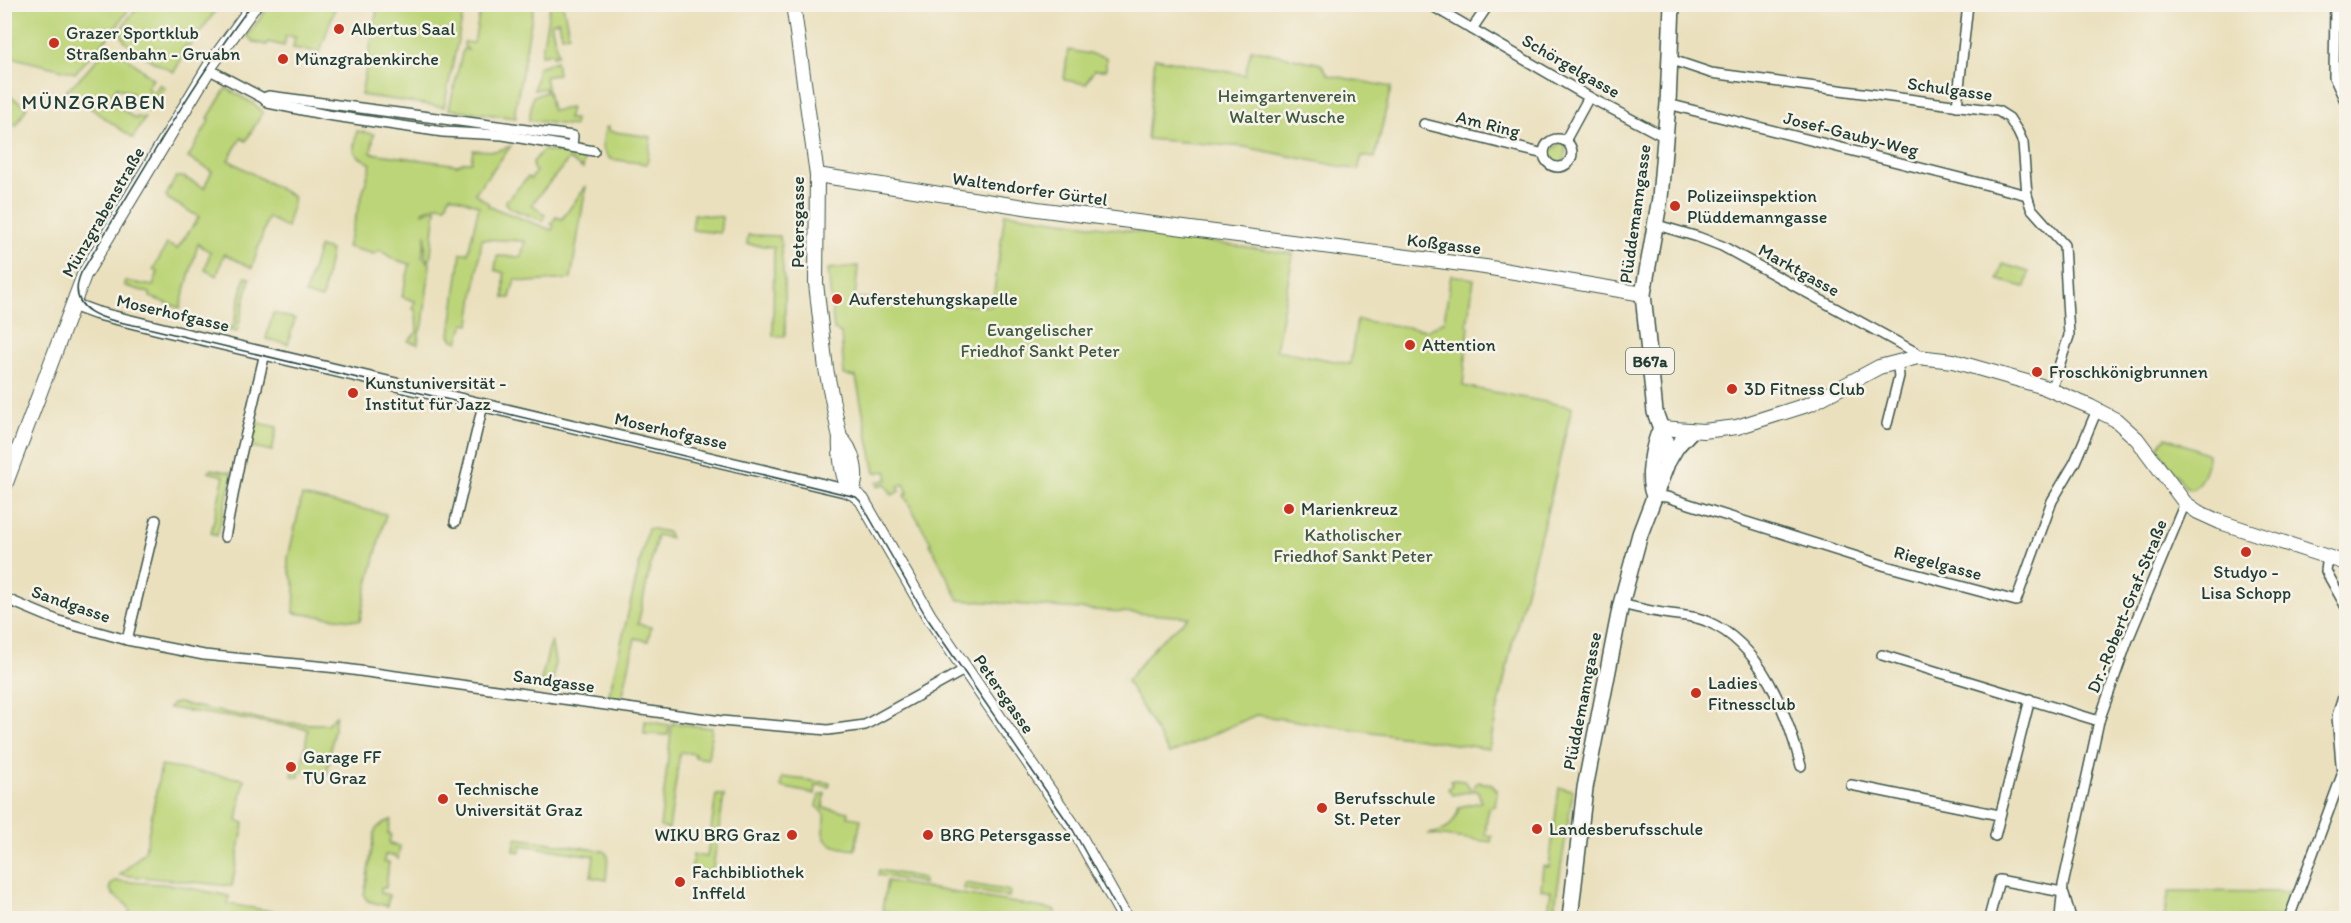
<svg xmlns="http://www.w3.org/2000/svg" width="2351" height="923" font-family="Itim,sans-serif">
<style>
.green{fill:#bdd579;stroke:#6e8956;stroke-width:1.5}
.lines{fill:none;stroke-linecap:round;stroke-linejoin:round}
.minor-casing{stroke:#3d5549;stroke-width:12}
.tertiary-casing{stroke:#3d5549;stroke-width:15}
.secondary-casing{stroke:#3d5549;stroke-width:16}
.primary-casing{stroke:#3d5549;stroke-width:18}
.minor{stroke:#fff;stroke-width:9}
.tertiary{stroke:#fff;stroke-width:12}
.secondary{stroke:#fff;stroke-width:14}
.primary{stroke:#fff;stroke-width:15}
.tram{stroke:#1f3d34;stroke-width:1.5}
.poi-dot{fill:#c8321e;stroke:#f7f3e8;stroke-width:2}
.labels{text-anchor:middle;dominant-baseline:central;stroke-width:5;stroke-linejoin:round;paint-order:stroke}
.shield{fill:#f7f3e8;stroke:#60746a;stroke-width:1.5}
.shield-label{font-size:16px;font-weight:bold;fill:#1f3d34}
.poi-label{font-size:18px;fill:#1f3d34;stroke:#f7f3e8;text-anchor:start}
.street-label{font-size:18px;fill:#1f3d34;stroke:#f7f3e8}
.park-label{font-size:18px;fill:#3f5b42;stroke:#f7f3e8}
.neighbourhood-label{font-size:20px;letter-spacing:1.5px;fill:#1f3d34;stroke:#f7f3e8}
</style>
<rect width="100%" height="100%" fill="#f7f3e8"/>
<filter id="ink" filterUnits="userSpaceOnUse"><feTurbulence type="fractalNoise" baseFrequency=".0167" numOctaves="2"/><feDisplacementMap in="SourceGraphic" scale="12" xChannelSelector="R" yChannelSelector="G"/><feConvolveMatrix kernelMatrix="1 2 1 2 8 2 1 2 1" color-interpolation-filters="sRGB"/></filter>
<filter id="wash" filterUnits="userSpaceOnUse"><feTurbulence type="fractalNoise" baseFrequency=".008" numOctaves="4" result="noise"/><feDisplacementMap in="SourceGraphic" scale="24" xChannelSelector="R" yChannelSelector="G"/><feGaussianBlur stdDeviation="1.35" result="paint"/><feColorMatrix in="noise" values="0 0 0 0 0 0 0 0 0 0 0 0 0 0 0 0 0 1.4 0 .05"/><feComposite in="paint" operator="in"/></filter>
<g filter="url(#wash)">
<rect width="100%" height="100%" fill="#eae0bd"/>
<!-- green -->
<g class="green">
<path d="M4,5L5,4L132,5L111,34L75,73L11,57L10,59H5Z"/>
<path d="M140,5V4L220,5L189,47L186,45L182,51L185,53L174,72C162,66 120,47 121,32C122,23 135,12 140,5Z"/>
<path d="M270,5H336L320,52L293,48L295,37L286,36L284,46L268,42L267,45L254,42L247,36Z"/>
<path d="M378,5H465L444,107L361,95Z"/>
<path d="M481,5H534L515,111L516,118L449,109L463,49L468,50L464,46V42L474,43Z"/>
<path d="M550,5H563L569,34L562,36L559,21L551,23L558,55L553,56V53L541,55Z"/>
<path d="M108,47H114L153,79L147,88L154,93L160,84L165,88L150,111L141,110L132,105L135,100L129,96L132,93L117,87L112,95L115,98L112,102L136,119L137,117L145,118L133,138L66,91L84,74Z"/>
<path d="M1251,49L1321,64L1329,75L1391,87L1375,158L1362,156L1358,170L1245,147L1147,139L1155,58L1245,75Z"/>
<path d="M1068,50L1106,57V70H1094L1086,84L1064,80Z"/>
<path d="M556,61L558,74L545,77L552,111L571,108L568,119H575L574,126L529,120L533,96L546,92L545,88L534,90L538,67Z"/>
<path d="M226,88L254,104L263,112L246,141L241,138L228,160L294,197L287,228L268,217L252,268L224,254L217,276L205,270L210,252L198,244L180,308L150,297V293L125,286V281L153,286L158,272L153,270L167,244L177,249L199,217L168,199L166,196L176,177H183L204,188L212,171L188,158L210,119L208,118Z"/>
<path d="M5,93L27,107L16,126L5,120Z"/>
<path d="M608,127V131L651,137L647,164L610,159L602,148L605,128Z"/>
<path d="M357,131L374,134L371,153L458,165L464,162H471L473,150L496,151L511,146L475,193L489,204L488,206L552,230L554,226L551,224L556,217L562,219L586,186L571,279L528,282L515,279L510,298H504V273L495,270L497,256L521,257L525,241L482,239L470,324L464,323L458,342L453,340L450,335L461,253H468L479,206L450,195L446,206L437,205L423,211V213L436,208V210L430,261L425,257L426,234L422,257L430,264L423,325L419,333L418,344L408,341L417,332L416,311L413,309L415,301L402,297L410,264L393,259L380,250L374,254L347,247L371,164C351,153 352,154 357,131Z"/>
<path d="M1563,142L1566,147L1565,157L1561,164H1554L1548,158L1550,151Z"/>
<path d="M543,150L585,156L583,169L569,159L532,204L545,215L543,221L510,208L505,202L528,177L531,179L536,171L533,169V162Z"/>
<path d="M1005,213L1293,254L1276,350L1350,364L1357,320L1428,330L1444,321L1451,275L1474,279L1467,325L1469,326L1463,386L1572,407L1549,504L1513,640L1489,749L1256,715L1169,754L1127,681L1156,645L1189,617L959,600L930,544L931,543L904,495L908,493L904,484L898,486L900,491L892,495L885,483L878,487L877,482L888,479L886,471L875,473L856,377L844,375L841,333L834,330L828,269L858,266L855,298L992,306Z"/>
<path d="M694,214L722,217L720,233L692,230Z"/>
<path d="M748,235L780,236L785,293V336H773L774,247L747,244Z"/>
<path d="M319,247L331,250L322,299L305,294Z"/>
<path d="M2003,264L2029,272L2025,287L1998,280Z"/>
<path d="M245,277L250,278L237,332L215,328L216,324L233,328Z"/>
<path d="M273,313L295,319L288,344L266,339Z"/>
<path d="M254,422L277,427L272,451L249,446Z"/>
<path d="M2166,437L2208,454C2208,465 2201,486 2191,489L2185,486L2157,448Z"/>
<path d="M211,469L233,473L217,536L211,533L224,476L208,472Z"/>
<path d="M302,496L386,514L365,596L360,621L294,613L295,587L288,567V558Z"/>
<path d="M648,528L667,532L670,538L657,535L638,624L651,627L648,641L635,638L622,699H608Z"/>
<path d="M551,640L555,662L552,688L556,689V691L539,689Z"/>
<path d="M178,703C228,713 276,725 327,724L336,715L327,774H324L323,781H317V773L300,771L299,777L292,776L294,765L302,766L308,729L169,708L172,704Z"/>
<path d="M645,721L669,725L668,735L644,734Z"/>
<path d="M672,723L712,728L708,759L695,757V754L680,752L669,829L660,827Z"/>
<path d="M161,766L244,779L237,821L244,823L232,886L120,875L145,851Z"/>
<path d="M782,777L830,783L829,787L816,785L815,794L781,787Z"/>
<path d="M1455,780L1465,781L1472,791L1453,795L1448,789L1452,784L1450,781Z"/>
<path d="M1479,782L1492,784L1497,792L1495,806L1488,808L1485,835L1492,836L1491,842L1427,834C1445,833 1455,825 1459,807L1481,802L1478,791H1474V785Z"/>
<path d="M1559,788L1573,790L1553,918H1547L1551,891L1541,889L1543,866L1549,867Z"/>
<path d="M825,793L823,808L849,812L848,817L861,819L855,850C843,848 823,847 823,831C823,826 826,821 825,816L817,806L819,795Z"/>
<path d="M716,795H724L713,868L708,872L692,870L693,855L707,857Z"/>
<path d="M391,820L388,834H391L389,844L400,846L398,859L395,856L385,855L384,862H389L386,888H381V893L389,895L387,906L368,901L364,896L375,830L383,823Z"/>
<path d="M516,838L604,851L608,856L606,880L591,877L594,856L521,845L520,852L514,851Z"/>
<path d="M879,870L923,878V883L878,875Z"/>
<path d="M115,881L175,885L229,896L228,904L314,918H152L128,915L130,910C125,898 110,900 110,886Z"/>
<path d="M887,881L1055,910L1054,918H896L897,913L882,910Z"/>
<path d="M965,883L1010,891L1009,897L964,889Z"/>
<path d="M2169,891L2293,892L2284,918H2164Z"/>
</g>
</g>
<g filter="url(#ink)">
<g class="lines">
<!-- minor casing -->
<g class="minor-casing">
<g id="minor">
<path d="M1429,4L1589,97L1665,137"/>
<path d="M2335,4L2334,77L2346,103"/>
<path d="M1472,29L1489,4"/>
<path d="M1669,59L1711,73L1968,107L1998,111L2009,118L2018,132L2023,143L2027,195L2031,208L2064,245L2069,336L2051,390"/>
<path d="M208,69L263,98L268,103L327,115L443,132L503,135L594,151"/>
<path d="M263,98L269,96L573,136L572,146"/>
<path d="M1668,104L2027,195"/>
<path d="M1957,106L1968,4"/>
<path d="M1424,124L1544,154"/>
<circle cx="1558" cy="153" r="14"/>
<path d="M1565,141L1589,97"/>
<path d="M1657,225L1698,237L1722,246L1915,352L1918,357"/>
<path d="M1887,424L1899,376L1897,362"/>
<path d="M1654,496L1667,497L1886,566L2016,601L2052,501L2075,462L2097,410"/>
<path d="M455,522L483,405"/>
<path d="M225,537L240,459L265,353"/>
<path d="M2328,556L2326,571L2346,607"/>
<path d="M4,598L59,621L127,640L204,655L338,668L721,721L828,730L865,725L964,670"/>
<path d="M1621,604C1637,608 1654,612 1670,614C1683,616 1695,616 1706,621C1762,644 1787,713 1801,766"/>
<path d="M127,640L156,520"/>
<path d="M1882,655L2099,721"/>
<path d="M1851,785L1999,815"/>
<path d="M1995,836L2030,699"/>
<path d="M2064,894L2071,918"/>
<path d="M1989,918L1999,880L2062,892"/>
<path d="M2060,918L2063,885L2099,721L2127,642L2185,503"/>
<path d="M2289,918L2342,775L2337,716L2346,688"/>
</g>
</g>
<!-- tertiary casing -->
<g class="tertiary-casing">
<path id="tertiary" d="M74,305L96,313L161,329L851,492"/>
</g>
<!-- secondary casing -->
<g class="secondary-casing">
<g id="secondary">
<path d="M793,4L817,175L816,283L819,310L826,369L840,438C839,451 842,482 851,491C854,494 859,497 862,500L929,616L1075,829L1125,918"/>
<path d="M817,175L1037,209L1485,267L1643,294"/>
<path d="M1661,428L1703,431L1737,427L1810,404L1879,367L1918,357L1953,361L2041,386L2091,407L2116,420L2137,439L2185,503L2198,512L2220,522L2346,563"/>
<path d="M840,438C853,448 860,478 851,492"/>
<path d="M4,488L84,275L212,63L255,4"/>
</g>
</g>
<!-- primary casing -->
<g class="primary-casing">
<g id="primary">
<path d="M1667,463L1677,446L1691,431"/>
<path d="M1654,496C1646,479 1653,445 1661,428"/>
<path d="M1570,918L1585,788L1621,604L1640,534L1666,466L1665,440L1655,412L1643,294L1660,198L1668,104L1672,4"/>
</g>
</g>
<!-- minor -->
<use href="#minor" class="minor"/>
<!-- tertiary -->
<use href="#tertiary" class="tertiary"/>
<!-- secondary -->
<use href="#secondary" class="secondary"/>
<!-- primary -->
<use href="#primary" class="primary"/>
<!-- tram -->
<path class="tram" d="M252,4C188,89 136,183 81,273C62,318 118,321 148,328L856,497L860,501L927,618L1073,830L1122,918"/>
</g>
</g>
<!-- markers -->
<g class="poi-dot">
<circle cx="339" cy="29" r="6"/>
<circle cx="54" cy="43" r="6"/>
<circle cx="283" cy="59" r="6"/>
<circle cx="1675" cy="206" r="6"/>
<circle cx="837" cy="299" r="6"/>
<circle cx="1410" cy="345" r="6"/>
<circle cx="2037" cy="372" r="6"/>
<circle cx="1732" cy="389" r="6"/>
<circle cx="353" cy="393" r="6"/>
<circle cx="1289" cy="509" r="6"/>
<circle cx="2246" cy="552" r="6"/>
<circle cx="1696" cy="693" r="6"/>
<circle cx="291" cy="767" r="6"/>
<circle cx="443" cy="799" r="6"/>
<circle cx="1322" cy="808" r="6"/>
<circle cx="1537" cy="829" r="6"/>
<circle cx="792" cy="835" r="6"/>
<circle cx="928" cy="835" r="6"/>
<circle cx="680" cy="882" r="6"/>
</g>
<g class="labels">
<!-- shield labels -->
<rect class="shield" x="1626" y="348" width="48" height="26" rx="4.5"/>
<g class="shield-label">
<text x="1650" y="361">B67a</text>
</g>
<!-- poi labels -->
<g class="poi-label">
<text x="351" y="29">Albertus Saal</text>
<text x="66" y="33">Grazer Sportklub<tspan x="66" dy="21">Straßenbahn - Gruabn</tspan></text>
<text x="295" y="59">Münzgrabenkirche</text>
<text x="1687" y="196">Polizeiinspektion<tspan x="1687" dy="21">Plüddemanngasse</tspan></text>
<text x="849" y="299">Auferstehungskapelle</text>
<text x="1422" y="345">Attention</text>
<text x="2049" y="372">Froschkönigbrunnen</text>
<text x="365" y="383">Kunstuniversität -<tspan x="365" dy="21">Institut für Jazz</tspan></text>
<text x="1744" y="389">3D Fitness Club</text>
<text x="1301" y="509">Marienkreuz</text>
<text x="2246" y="572" text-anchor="middle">Studyo -<tspan x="2246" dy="21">Lisa Schopp</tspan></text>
<text x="1708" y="683">Ladies<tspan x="1708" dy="21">Fitnessclub</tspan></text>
<text x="303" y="757">Garage FF<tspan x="303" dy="21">TU Graz</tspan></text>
<text x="455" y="789">Technische<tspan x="455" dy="21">Universität Graz</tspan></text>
<text x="1334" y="798">Berufsschule<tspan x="1334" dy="21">St. Peter</tspan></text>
<text x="1549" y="829">Landesberufsschule</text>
<text x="780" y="835" text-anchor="end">WIKU BRG Graz</text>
<text x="940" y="835">BRG Petersgasse</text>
<text x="692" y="872">Fachbibliothek<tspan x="692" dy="21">Inffeld</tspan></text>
</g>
<!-- street labels -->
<g class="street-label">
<text transform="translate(1571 66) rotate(30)">Schörgelgasse</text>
<text transform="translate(1950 89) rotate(8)">Schulgasse</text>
<text transform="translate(1488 124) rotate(14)">Am Ring</text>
<text transform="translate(1851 134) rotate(14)">Josef-Gauby-Weg</text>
<text transform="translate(1030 189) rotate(8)">Waltendorfer Gürtel</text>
<text transform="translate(103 212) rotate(-60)">Münzgrabenstraße</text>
<text transform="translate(1635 214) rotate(-82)">Plüddemanngasse</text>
<text transform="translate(798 222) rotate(-90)">Petersgasse</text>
<text transform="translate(1444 244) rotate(7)">Koßgasse</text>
<text transform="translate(1799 270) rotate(29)">Marktgasse</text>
<text transform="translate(173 313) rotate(13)">Moserhofgasse</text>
<text transform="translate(671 431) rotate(13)">Moserhofgasse</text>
<text transform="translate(1938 563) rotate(15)">Riegelgasse</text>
<text transform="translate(71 604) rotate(19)">Sandgasse</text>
<text transform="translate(2127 606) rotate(-68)">Dr.-Robert-Graf-Straße</text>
<text transform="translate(554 681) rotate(8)">Sandgasse</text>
<text transform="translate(1004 694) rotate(55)">Petersgasse</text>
<text transform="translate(1582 701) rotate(-79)">Plüddemanngasse</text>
</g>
<!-- park labels -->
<g class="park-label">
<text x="1287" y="96">Heimgartenverein<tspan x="1287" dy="21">Walter Wusche</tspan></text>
<text x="1040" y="330">Evangelischer<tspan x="1040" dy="21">Friedhof Sankt Peter</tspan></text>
<text x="1353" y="535">Katholischer<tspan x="1353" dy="21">Friedhof Sankt Peter</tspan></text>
</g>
<!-- neighbourhood labels -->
<g class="neighbourhood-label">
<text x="94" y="102">MÜNZGRABEN</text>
</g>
</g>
<!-- margin -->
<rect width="2351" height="923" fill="none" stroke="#f7f3e8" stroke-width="24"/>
</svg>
